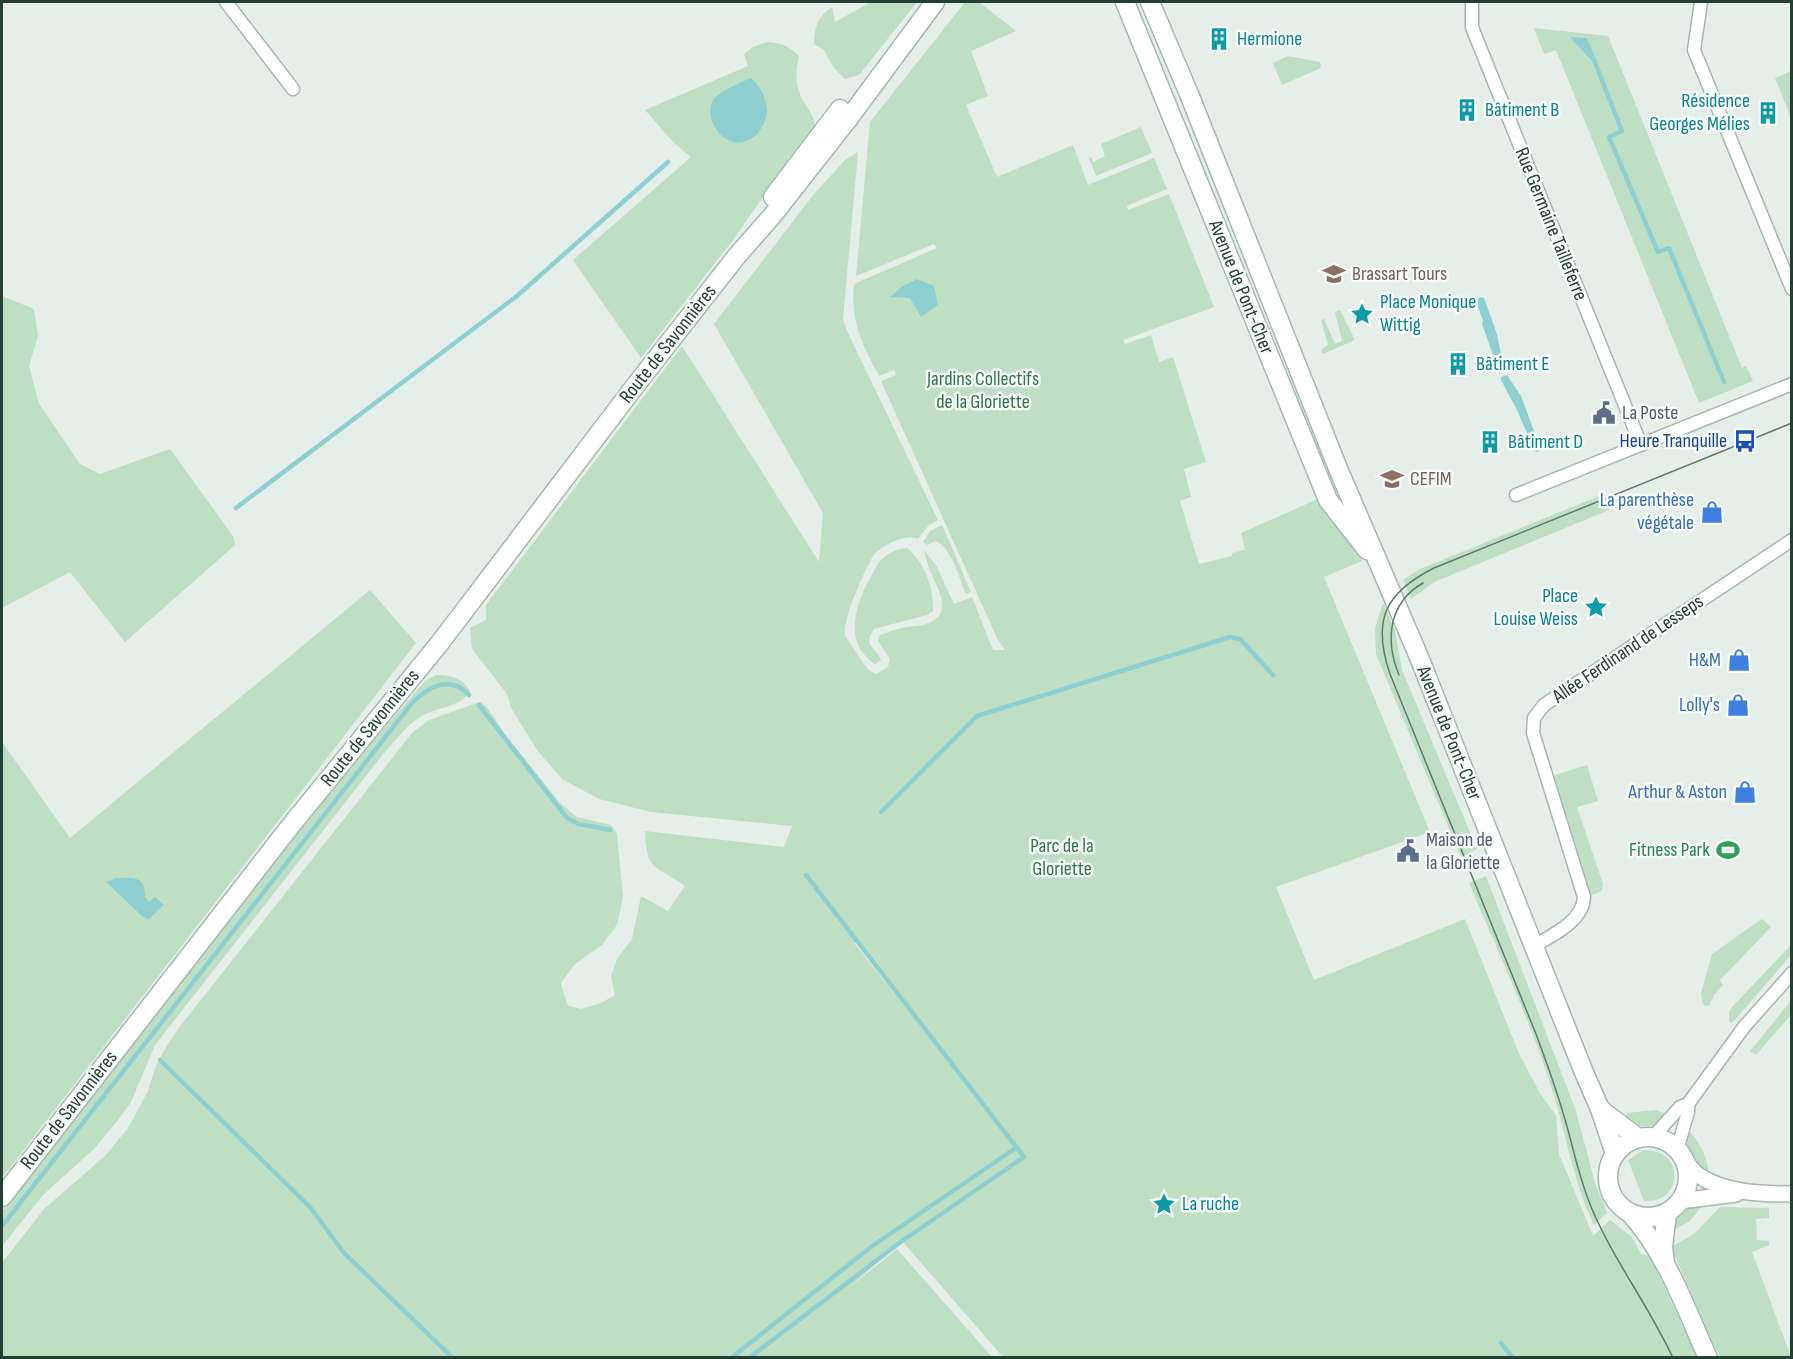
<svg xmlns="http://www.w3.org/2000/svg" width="1793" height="1359" font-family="'Sofia Sans Condensed',sans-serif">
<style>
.green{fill:#bedfc3;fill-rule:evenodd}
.water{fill:#8ed0d2}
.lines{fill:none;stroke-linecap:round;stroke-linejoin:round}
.stream{stroke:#8ed0d2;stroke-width:4.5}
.minor-casing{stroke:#a7b6af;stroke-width:15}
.tertiary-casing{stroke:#a7b6af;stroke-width:18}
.secondary-casing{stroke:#a3bab0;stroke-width:21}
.minor{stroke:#fff;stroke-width:12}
.tertiary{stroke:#fff;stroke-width:15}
.secondary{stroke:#fff;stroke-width:18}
.tram{stroke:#5f7c70;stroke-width:1.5}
.labels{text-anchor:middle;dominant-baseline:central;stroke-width:5;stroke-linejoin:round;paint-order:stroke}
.culture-label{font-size:20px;fill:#0d838f;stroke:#f6faf8;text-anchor:start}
.street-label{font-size:20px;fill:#244035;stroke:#f6faf8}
.education-label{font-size:20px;fill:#785e54;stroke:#f6faf8;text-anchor:start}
.park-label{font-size:20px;fill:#2e7742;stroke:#f6faf8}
.service-label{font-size:20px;fill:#4e5e75;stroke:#f6faf8;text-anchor:start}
.transit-label{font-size:20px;fill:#164399;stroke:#f6faf8;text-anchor:end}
.shop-label{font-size:20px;fill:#366cbe;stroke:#f6faf8;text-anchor:end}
.leisure-label{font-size:20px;fill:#27864d;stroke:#f6faf8;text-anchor:end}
</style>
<rect width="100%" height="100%" fill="#e5eee9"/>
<!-- green -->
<g class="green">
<path d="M871,2H917L859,75L845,79L833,67L824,50L814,44C814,28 818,16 832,7L835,22Z"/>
<path d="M965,2H979L1016,31L971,51L988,96L966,105L997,177L1073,145L1088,185L1154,158L1167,189L1127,206L1128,210L1169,194L1214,307L1123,340L1125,344L1151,335L1159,362L1173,357L1206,462L1184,469L1191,497L1180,501L1199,564L1232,556V553L1245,550L1241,533L1320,498L1362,561L1324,577L1430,832L1276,887L1314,980L1465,919L1520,1056L1540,1093L1556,1116L1559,1154L1593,1236L1610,1220L1632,1237L1641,1254L1650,1256L1697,1357H1003L902,1241L847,1289L897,1249L992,1357H2V1263L44,1209L105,1156L128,1128L148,1091L156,1066L166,1047L181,1025L412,733L429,720L480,702L486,706L505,734L560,803L577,817L611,825L617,834L623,897L617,925L602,945L574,965L561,983L567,1005L581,1009L601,1003L615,995L611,976L617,959L632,939L641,896L668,911L685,886C656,865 646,872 645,831L784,847L792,826L651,812L599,799L562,779L537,750L511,708L507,694L472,649L470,628L486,620V605L682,346L819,562L823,513L714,324L814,194L845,160L858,152L843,319L846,329L938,520L928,526L918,539C906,533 880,546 873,556C865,570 842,620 845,635C845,637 866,667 868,669C868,670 876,674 876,674L888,667L890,659L878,641L880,635C889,632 898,628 907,627C914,626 920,626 926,624C963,611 925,576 925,551L937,567L954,604L972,597L993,650H1005L997,638L881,381L896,375L894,370L879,376C862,344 850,321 854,284L937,248L934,244L856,276L870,122ZM854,943H857L958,1074V1073Z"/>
<path d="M1534,28L1608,36L1742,368L1746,366L1753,381L1699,403L1556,50L1544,54Z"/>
<path d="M767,42C781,43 789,46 799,56C795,74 795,88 805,104C810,112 815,117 815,127L796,150L733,240L641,358L573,260L691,157L674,143L645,110L748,66L744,54L753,47Z"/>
<path d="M1288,56L1320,62L1321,68L1282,85L1273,63Z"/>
<path d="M1791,71V118L1775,78Z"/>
<path d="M1141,127L1152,153L1096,176L1089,158L1091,157L1093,162L1105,156L1101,144Z"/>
<path d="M2,296L34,309L38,336L29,366L39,404L80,464L100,474L170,449L233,536L235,545L125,642L70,572L2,608Z"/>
<path d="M1340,310L1355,340L1323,354L1321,350L1328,345L1321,320L1324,319L1335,344L1342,341L1335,312Z"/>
<path d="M1604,494L1609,510L1434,582L1411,599L1403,580L1420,569Z"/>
<path d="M942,525L971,592L966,594C960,580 951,547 936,541L927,545L923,542L930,531Z"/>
<path d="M907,548C925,562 934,589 933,611L927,615L874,629C862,647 876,646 881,660L875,664C837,638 861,591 880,561C888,553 896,549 907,548Z"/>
<path d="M370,590L416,643L2,1178V742L70,838Z"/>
<path d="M1383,603L1395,631L1402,670L1477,849L1461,857L1376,654L1375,628Z"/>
<path d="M436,675C449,675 465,678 470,692C459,708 436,707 420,717C406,726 395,741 384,753L155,1045L131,1102L118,1120L94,1149L43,1195L2,1246V1211C141,1033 276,851 425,681Z"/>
<path d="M1587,765L1598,801L1577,807L1603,884L1602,891L1589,896L1552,776Z"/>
<path d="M1486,876L1576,1111L1595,1183L1607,1213L1594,1225C1573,1180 1566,1133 1551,1086C1529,1017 1497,950 1469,883Z"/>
<path d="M1762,919L1771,927L1720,980L1723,985L1714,995L1709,1006L1703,1005L1701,993L1712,954Z"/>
<path d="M1791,945V955L1735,1020L1731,1023L1729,1021V1012L1732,1007Z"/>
<path d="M1791,1001V1015L1756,1055L1750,1051Z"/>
<path d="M1656,1110L1670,1116C1651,1129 1644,1129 1623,1120L1627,1113Z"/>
<path d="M1688,1130C1702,1143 1707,1159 1710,1178C1696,1163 1683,1151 1688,1130Z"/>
<path d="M1643,1150C1685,1148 1684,1204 1644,1201L1628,1160Z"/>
<path d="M1704,1203L1690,1221L1668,1233C1676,1212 1682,1209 1704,1203Z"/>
<path d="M1720,1207L1769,1208V1218L1756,1219L1757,1240L1769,1241V1245L1752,1252L1791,1357H1725L1720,1356L1715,1347L1674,1254L1673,1246L1694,1234Z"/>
</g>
<!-- water -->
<g class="water">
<path d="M1570,37L1587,38L1596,60H1591Z"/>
<path d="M750,78C760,84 766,98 767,110C767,119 762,129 756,135C727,160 700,116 714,99C723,89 739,84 750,78Z"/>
<path d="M917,279L934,286L938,305L921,317L910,298L890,297L903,286Z"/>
<path d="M1481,297L1484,298L1497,334L1502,359L1497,360L1494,358L1482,324L1483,320L1476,302L1477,299Z"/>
<path d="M1507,375L1521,396L1541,450L1536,452L1534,449L1516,408L1501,380V377Z"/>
<path d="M116,878C133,878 145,875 145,897L149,902L155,897L164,905L149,919L143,917L106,882Z"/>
</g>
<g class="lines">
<!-- stream -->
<g class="stream">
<path d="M1594,60L1622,131L1609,137L1658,252L1669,248L1724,382"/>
<path d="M236,508L517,296L668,162"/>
<path d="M479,705L567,818L579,824L610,830"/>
<path d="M881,812L977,716L1230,637L1240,639L1273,675"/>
<path d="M160,1060L310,1207L344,1253L453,1358"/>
<path d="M2,1226L412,703C428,687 450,674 469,695"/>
<path d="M1501,1343L1513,1358"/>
<path d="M731,1358L871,1247L1017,1147"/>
<path d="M749,1358L902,1241L1024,1157L806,875"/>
</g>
<!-- minor casing -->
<g class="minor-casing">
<g id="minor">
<path d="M226,2L293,89"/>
<path d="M1472,2V27L1475,35L1641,445"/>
<path d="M1701,2L1694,50L1792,289"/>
<path d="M1516,495L1792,384"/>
<path d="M1534,946C1553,935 1583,921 1584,897L1533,733L1534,718L1544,705L1792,540"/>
<path d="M1653,1137L1680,1107L1688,1104L1744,1027L1792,973"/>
<path d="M1677,1150L1688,1112V1104"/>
</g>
</g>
<!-- tertiary casing -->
<g class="tertiary-casing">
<g id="tertiary">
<path d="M1685,1161C1689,1165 1693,1171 1698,1175C1724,1193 1760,1194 1792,1194"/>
<path d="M1680,1201L1736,1194"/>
</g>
</g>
<!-- secondary casing -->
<g class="secondary-casing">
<g id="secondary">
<path d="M1125,2L1328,500L1367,550"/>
<path d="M1150,2L1189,94L1339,471L1419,657L1583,1070L1600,1109L1615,1154"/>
<path d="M773,197L840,109"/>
<path d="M1600,1109L1638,1138"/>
<circle cx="1648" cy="1177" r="40"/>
<path d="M2,1197L292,824L439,644L635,386L736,257L772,216L849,118L935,2"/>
<path d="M1629,1212C1666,1252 1686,1309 1708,1358"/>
<path d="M1665,1263L1663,1247L1667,1212"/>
</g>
</g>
<!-- minor -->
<use href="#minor" class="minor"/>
<!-- tertiary -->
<use href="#tertiary" class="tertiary"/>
<!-- secondary -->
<use href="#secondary" class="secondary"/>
<!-- tram -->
<g class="tram">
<path d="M1399,675C1385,641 1388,603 1423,583"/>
<path d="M1673,1358C1649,1306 1614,1261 1592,1209C1581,1184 1575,1156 1568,1130C1559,1097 1548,1066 1536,1034L1390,674C1372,621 1384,593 1434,568L1792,423"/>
</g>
</g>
<!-- icons -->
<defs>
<g id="building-bare" transform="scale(1.8)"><path d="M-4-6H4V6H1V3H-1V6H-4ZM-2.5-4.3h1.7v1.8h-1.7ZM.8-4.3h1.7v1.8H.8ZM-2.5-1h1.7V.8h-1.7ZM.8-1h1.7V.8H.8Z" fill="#0f9aa8" stroke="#f6faf8" stroke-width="2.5" paint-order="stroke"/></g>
<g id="university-bare" transform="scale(1.8)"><path d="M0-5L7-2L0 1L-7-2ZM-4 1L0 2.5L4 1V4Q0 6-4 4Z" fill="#8d6e63" stroke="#f6faf8" stroke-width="2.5" paint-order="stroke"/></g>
<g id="sight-bare" transform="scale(1.8)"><path d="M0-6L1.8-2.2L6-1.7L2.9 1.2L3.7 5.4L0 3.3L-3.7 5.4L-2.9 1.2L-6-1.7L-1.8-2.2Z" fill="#0f9aa8" stroke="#f6faf8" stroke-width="2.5" paint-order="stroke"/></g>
<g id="civic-bare" transform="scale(1.8)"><path d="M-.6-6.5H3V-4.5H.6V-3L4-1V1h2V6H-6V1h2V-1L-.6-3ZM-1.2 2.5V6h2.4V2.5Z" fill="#5c6f8a" stroke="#f6faf8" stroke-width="2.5" paint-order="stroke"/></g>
<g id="bus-bare" transform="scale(1.8)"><path d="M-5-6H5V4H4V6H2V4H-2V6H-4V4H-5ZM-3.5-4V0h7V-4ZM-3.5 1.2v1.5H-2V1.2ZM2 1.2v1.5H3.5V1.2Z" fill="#1a4fb4" stroke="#f6faf8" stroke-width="2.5" paint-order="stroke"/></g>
<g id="shop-bare" transform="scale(1.8)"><path d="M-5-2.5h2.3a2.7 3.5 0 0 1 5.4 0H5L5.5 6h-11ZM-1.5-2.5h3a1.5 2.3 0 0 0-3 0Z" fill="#3f7fe0" stroke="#f6faf8" stroke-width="2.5" paint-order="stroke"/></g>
<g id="stadium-bare" transform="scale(1.8)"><path d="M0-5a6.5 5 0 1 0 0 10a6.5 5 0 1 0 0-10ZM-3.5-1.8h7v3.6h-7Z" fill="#2e9e5b" stroke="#f6faf8" stroke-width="2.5" paint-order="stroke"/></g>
</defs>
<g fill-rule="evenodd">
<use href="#building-bare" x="1219" y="39"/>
<use href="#building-bare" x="1467" y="110"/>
<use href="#building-bare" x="1768" y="113"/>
<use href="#university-bare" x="1334" y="274"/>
<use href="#sight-bare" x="1362" y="314"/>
<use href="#building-bare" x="1458" y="364"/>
<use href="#civic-bare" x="1604" y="413"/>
<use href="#bus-bare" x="1745" y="441"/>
<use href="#building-bare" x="1490" y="442"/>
<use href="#university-bare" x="1392" y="479"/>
<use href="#shop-bare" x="1712" y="512"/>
<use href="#sight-bare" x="1596" y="607"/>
<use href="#shop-bare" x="1739" y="660"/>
<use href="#shop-bare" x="1738" y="705"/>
<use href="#shop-bare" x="1745" y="792"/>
<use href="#stadium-bare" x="1728" y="850"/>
<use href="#civic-bare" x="1408" y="851"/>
<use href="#sight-bare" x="1164" y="1204"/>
</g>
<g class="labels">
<!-- culture labels -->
<g class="culture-label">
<text x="1237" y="39">Hermione</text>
<text x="1750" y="101" text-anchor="end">Résidence<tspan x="1750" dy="23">Georges Mélies</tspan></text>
<text x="1485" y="110">Bâtiment B</text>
<text x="1380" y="302">Place Monique<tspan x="1380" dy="23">Wittig</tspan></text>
<text x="1476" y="364">Bâtiment E</text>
<text x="1508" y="442">Bâtiment D</text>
<text x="1578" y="596" text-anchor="end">Place<tspan x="1578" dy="23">Louise Weiss</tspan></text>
<text x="1182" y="1204">La ruche</text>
</g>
<!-- street labels -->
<g class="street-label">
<text transform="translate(1551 224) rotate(68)">Rue Germaine Tailleferre</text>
<text transform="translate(1241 287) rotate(68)">Avenue de Pont-Cher</text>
<text transform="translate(668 344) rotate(-52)">Route de Savonnières</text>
<text transform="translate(1628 649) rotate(-34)">Allée Ferdinand de Lesseps</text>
<text transform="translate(370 728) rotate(-51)">Route de Savonnières</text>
<text transform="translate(1449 733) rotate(68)">Avenue de Pont-Cher</text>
<text transform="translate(69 1110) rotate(-52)">Route de Savonnières</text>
</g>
<!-- education labels -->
<g class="education-label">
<text x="1352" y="274">Brassart Tours</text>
<text x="1410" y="479">CEFIM</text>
</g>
<!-- park labels -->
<g class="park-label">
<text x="983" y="379">Jardins Collectifs<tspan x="983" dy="23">de la Gloriette</tspan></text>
<text x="1062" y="846">Parc de la<tspan x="1062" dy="23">Gloriette</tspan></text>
</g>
<!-- service labels -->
<g class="service-label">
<text x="1622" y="413">La Poste</text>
<text x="1426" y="840">Maison de<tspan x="1426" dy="23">la Gloriette</tspan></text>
</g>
<!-- transit labels -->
<g class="transit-label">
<text x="1727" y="441">Heure Tranquille</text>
</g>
<!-- shop labels -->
<g class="shop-label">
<text x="1694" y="500">La parenthèse<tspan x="1694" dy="23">végétale</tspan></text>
<text x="1721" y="660">H&amp;M</text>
<text x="1720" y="705">Lolly's</text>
<text x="1727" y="792">Arthur &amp; Aston</text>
</g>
<!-- leisure labels -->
<g class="leisure-label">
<text x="1710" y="850">Fitness Park</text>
</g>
</g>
<!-- border -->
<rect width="1793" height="1359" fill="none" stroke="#244035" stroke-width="6"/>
</svg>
